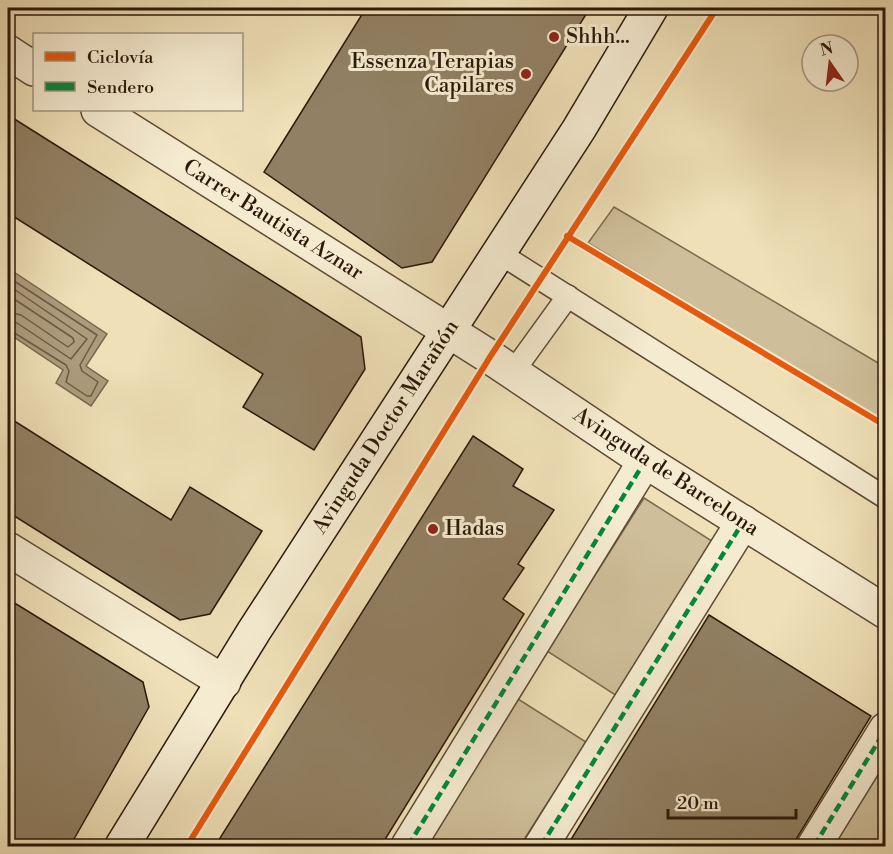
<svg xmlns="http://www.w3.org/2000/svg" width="893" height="854" font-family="'Libre Bodoni',serif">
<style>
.green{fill:#cebe99;stroke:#7c6b50;stroke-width:1.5}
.water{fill:#ac9c7c;stroke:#78674e;stroke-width:1.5}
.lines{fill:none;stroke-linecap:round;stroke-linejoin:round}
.shore{stroke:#6c5a42;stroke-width:1.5}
.building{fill:#918063;stroke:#2b1808;stroke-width:1.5}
.lane-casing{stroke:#5c4a34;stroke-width:24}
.street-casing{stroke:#5c4a34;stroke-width:36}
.secondary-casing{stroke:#2b1808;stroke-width:36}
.lane{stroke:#f5ebd0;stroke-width:21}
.street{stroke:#f5ebd0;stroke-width:33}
.secondary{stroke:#f5ebd0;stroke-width:33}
.quiet{stroke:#00873e;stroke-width:4.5;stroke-dasharray:9 4.5;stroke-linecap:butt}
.cycleway-casing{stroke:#f5ebd0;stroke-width:10}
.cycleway{stroke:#e8590c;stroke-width:6}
.poi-dot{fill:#8f2418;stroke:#f5ebd0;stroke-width:2}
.labels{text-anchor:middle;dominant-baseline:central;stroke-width:6;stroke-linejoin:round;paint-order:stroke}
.poi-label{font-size:21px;fill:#2b1808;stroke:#f5ebd0;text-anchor:start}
.street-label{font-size:21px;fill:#2b1808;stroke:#f5ebd0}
</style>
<rect width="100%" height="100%" fill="#efe0b7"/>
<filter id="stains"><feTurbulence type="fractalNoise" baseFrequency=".00333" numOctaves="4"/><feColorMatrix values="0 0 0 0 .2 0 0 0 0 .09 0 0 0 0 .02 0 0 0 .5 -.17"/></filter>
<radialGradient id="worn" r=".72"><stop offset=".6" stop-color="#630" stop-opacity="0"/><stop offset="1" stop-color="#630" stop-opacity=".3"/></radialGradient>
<!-- green -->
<g class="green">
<path d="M614,207L885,367V422L588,243Z"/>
<path d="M644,498L715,543L617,696L547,651Z"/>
<path d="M518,699L586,742L520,846H425Z"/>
<path d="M885,752V846H827Z"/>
</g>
<!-- water -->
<path class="water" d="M11,270L107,334L86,366L108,381L91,406L56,383L63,370L8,333V275Z"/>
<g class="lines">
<!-- shore -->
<g class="shore">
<path d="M8,277L97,335L80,365L82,371L98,382L91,396H87L66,382L69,371L66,365L8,329"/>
<path d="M8,285L87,339L71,359L17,323L8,321"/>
<path d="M8,295L73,338L74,342L68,347L21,315L8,312"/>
</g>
</g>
<!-- building -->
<g class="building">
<path d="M366,8H590L432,262L402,268L264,172Z"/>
<path d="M8,115L361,337L365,369L314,450L243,407L263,374L8,213Z"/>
<path d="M8,417L171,520L190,487L262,531L210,614L180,620L8,512Z"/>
<path d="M473,436L523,469L513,486L554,510L518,564L524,568L503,599L524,614L381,846H215Z"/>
<path d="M8,599L143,682L149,707L70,846H8Z"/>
<path d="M709,615L871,716L792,846H567Z"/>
</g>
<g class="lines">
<!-- lane casing -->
<g class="lane-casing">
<g id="lane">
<path d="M499,253L886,498"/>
<path d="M513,372L568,296"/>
</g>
</g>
<!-- street casing -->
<g class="street-casing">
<g id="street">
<path d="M8,52L34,69"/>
<path d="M98,110L490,357L645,461L886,612"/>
<path d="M8,549L224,682"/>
<path d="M408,846L645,461"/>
<path d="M541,846L743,522"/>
<path d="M814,846L886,729"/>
</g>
</g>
<!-- secondary casing -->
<g class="secondary-casing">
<path id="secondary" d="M122,846L254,631L579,129L651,8"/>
</g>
<!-- lane -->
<use href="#lane" class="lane"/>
<!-- street -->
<use href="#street" class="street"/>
<!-- secondary -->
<use href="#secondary" class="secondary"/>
<!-- quiet -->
<g class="quiet">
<path d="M408,846L645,461"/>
<path d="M541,846L743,522"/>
<path d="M814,846L886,729"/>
</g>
<!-- cycleway casing -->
<g class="cycleway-casing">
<g id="cycleway">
<path d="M567,236L886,426"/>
<path d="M187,846L490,357L717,8"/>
</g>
</g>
<!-- cycleway -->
<use href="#cycleway" class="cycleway"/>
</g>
<!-- markers -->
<g class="poi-dot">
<circle cx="554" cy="37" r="6"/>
<circle cx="526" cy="74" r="6"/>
<circle cx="433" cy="529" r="6"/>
</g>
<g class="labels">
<!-- poi labels -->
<g class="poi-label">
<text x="566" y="37">Shhh...</text>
<text x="514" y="62" text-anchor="end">Essenza Terapias<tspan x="514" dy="24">Capilares</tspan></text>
<text x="445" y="529">Hadas</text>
</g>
<!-- street labels -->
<g class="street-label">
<text transform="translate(273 220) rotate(32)">Carrer Bautista Aznar</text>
<text transform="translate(386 427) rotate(-57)">Avinguda Doctor Marañón</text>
<text transform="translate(666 472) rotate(33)">Avinguda de Barcelona</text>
</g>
</g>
<!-- margin -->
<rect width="893" height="854" fill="none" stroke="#efe0b7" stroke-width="30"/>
<rect x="9" y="9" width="875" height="836" fill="none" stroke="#2b1808" stroke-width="3"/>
<rect x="15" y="15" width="863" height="824" fill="none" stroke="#2b1808" stroke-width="1.5"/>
<!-- legend -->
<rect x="33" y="33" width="210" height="78" fill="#f5ebd0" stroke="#a49780" stroke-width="1.5"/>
<rect x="45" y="52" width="30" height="9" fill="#e8590c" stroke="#a49780" stroke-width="1.5"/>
<text x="87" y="63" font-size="18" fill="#2b1808">Ciclovía</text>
<rect x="45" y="82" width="30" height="9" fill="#00873e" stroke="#a49780" stroke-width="1.5"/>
<text x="87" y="93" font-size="18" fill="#2b1808">Sendero</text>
<!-- north arrow -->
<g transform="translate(830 63) rotate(346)"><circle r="28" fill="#f5ebd0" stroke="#a49780" stroke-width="1.5"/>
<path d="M0-4.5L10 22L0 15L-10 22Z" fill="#8f2418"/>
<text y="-9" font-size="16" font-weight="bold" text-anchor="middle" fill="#2b1808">N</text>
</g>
<!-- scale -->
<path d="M668 809v9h128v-9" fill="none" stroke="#2b1808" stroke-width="3"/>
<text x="677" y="809" font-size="18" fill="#2b1808" stroke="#f5ebd0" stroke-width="4.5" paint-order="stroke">20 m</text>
<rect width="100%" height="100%" filter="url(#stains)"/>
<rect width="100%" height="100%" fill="url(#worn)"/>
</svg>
